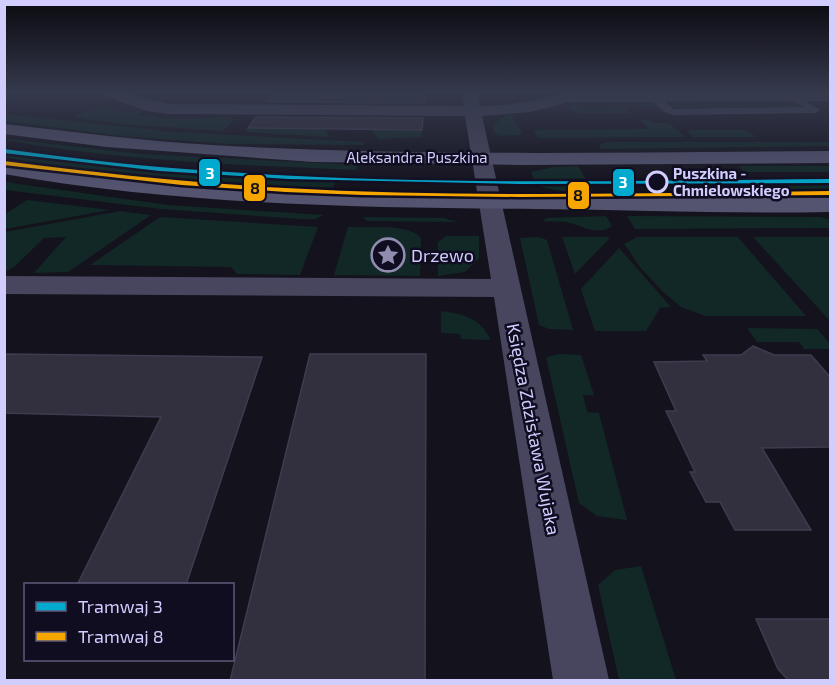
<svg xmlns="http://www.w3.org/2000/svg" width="835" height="685" font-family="'Exo 2',sans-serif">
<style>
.green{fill:#112827}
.building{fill:#322f3f;stroke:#3f3c50;stroke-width:1.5}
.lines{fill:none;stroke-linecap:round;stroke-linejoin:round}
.service{fill:#47465e;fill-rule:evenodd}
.minor{fill:#47465e;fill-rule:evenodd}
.secondary{fill:#545370;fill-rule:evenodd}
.tram-1-casing{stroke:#100d21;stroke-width:5}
.tram-2-casing{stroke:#100d21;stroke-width:5}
.tram-1{fill:#00a9ce;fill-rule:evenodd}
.tram-2{fill:#f7a600;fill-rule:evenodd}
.stop-dot{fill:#100d21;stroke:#d1cdff;stroke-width:3}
.labels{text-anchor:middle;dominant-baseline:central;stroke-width:5;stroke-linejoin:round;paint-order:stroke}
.far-street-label{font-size:15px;fill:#d1cdff;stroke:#100d21}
.far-stop-label{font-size:15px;font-weight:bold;fill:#d1cdff;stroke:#100d21;text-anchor:start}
.poi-label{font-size:18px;fill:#d1cdff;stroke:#100d21;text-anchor:start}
.street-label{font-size:18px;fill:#d1cdff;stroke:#100d21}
.line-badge{stroke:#100d21;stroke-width:2}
.badge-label{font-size:16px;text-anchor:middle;font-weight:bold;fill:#fff}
.pale-badge-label{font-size:16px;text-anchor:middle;font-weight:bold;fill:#111}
</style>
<rect width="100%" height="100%" fill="#14121d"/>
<!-- green -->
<g class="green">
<path d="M653,104L654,106L627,108L631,113H579L571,111L567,107L580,105L588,110Z"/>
<path d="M668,105H801V108L682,109Z"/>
<path d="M97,106L130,113L139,109L143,110L136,115C168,121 201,118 233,117L231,119H235L222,131L121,124L74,117Z"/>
<path d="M5,114L174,132L364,142V145L230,144L123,136L5,121Z"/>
<path d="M507,115H511L522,133L519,135L499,136L494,132L493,125Z"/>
<path d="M641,120H649L653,123H669L685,137L538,138L534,130L650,129Z"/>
<path d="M248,128L324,129L330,137L246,132Z"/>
<path d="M372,130H422V137L378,139Z"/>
<path d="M693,130H745L757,137H693L687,131Z"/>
<path d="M6,139L141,154L358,165L356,170C239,165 120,161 5,140Z"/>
<path d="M607,142H830V146L601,149L599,145Z"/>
<path d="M4,154L169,172L335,182L332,191C223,184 112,179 5,157Z"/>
<path d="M578,166L593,192C573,192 554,192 536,185L531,172L553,167Z"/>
<path d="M738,166H830V172H745Z"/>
<path d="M5,182L168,205L324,215L315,219H301L161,209L5,190Z"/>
<path d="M743,184H830V192H751Z"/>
<path d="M27,200L110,210L5,229V214Z"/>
<path d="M120,211L151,215L68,272L34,273L66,237L44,238L14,267L5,272V232Z"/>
<path d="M606,216L612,226C598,237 581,225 566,222C558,221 550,222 542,221L547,218Z"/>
<path d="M627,216L821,217L830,220V228L635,229Z"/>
<path d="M160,217L318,227L300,275L237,274L231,267L90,265Z"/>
<path d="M363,217L444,218L457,222L367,221Z"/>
<path d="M348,227C365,228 410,223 421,238L420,276L334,275Z"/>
<path d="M446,236H479V258L465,272L438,276V242Z"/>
<path d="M538,237L547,240L573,330L549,329L539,325L520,238Z"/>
<path d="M562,237H607L610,238L575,274Z"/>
<path d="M637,237H738L806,316H705L681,307L662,291L640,267L624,244Z"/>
<path d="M753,237H830V321Z"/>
<path d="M619,248L671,307L660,308L646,331H595L581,289Z"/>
<path d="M441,311C464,314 480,318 491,340L461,339L460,334L441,333Z"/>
<path d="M747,328L817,329L830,344V349H804L799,342H757Z"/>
<path d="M559,354L581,355L594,395H583L587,412L599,413L627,520L597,516L579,503L546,357Z"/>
<path d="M641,566L676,680H619L598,585L615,570Z"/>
</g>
<!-- building -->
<g class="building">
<path d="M275,92H426L425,103L267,102Z"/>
<path d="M256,117L423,118L422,130L248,128Z"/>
<path d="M753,346L774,355H811L831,378V447L762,448L811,530H735L720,502H706L690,472H695L666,411H676L654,362L707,361L703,355H741Z"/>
<path d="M4,354L262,357L186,585H77L161,417L4,413Z"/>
<path d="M310,354H426L425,681H230Z"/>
<path d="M756,619H831V681H789L778,669Z"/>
</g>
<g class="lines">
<!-- service -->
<path class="service" d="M793,94L820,110L815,113L673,115L664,112L649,97L656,95L674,109L804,107L790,99V95Z"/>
<!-- minor -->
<path class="minor" d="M99,92H122L168,104L464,106L462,92H478L480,106C511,106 539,100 569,92H830V101L569,102L530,112L482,116L609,680H553L494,297L4,294V276L491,279L465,116L168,114L147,111L102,95Z"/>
<!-- secondary -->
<g class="secondary">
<path d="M4,124C74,132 143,141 212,145C418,157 624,152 830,151V163L520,165L313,162L107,147L4,134Z"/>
<path d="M4,162L124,180L305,192L830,198V212C733,214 634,210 536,209C358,208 181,205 4,174Z"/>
</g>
<!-- tram-1 casing -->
<g class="tram-1-casing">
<path id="tram-1" d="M4,149C65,157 125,165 185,169C399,186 615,181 830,179V183L521,184L289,179L160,171L4,153Z"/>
</g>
<!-- tram-2 casing -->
<g class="tram-2-casing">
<path id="tram-2" d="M4,161C98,173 191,183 285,188C466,198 648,193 830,191V195L519,197L363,195L286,192L182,185L4,165Z"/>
</g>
<!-- tram-1 -->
<use href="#tram-1" class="tram-1"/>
<!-- tram-2 -->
<use href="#tram-2" class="tram-2"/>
</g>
<!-- sky -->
<linearGradient id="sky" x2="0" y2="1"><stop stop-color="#0b0a10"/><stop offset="0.49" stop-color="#34394c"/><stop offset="1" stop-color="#34394c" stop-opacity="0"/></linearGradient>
<rect width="835" height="188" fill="url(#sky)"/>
<!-- icons -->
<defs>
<g id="sight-ring" transform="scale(1.725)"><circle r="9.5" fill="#100d21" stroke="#8f8cb0" stroke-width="1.5"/><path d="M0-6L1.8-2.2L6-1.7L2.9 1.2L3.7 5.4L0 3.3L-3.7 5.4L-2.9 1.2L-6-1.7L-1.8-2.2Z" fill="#8f8cb0"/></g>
</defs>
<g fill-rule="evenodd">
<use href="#sight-ring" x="388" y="255"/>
</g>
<!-- markers -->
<circle class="stop-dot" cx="657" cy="182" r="10"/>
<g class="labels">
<!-- far-street labels -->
<g class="far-street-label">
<text x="417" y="157">Aleksandra Puszkina</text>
</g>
<!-- far-stop labels -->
<g class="far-stop-label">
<text x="673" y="173">Puszkina -<tspan x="673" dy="17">Chmielowskiego</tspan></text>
</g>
<!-- poi labels -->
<g class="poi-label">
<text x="411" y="255">Drzewo</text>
</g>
<!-- street labels -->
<g class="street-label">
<text transform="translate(534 429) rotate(79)">Księdza Zdzisława Wujaka</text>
</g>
</g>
<g class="line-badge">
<rect x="198" y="158" width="23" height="29" rx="6" fill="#00a9ce"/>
<rect x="612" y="168" width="23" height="29" rx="6" fill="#00a9ce"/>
<rect x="243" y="174" width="23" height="28" rx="6" fill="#f7a600"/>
<rect x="567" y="181" width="23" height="29" rx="6" fill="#f7a600"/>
</g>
<g class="badge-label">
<text x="210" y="179">3</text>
<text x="623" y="188">3</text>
</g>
<g class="pale-badge-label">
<text x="255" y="194">8</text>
<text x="578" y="201">8</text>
</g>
<!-- border -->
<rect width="835" height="685" fill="none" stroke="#d1cdff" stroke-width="12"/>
<!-- legend -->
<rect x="24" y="583" width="210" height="78" fill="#100d21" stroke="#5d5a7a" stroke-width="1.5"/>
<rect x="36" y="602" width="30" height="9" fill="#00a9ce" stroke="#5d5a7a" stroke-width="1.5"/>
<text x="78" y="613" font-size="18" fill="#d1cdff">Tramwaj 3</text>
<rect x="36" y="632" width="30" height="9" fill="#f7a600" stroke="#5d5a7a" stroke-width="1.5"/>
<text x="78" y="643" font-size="18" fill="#d1cdff">Tramwaj 8</text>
</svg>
